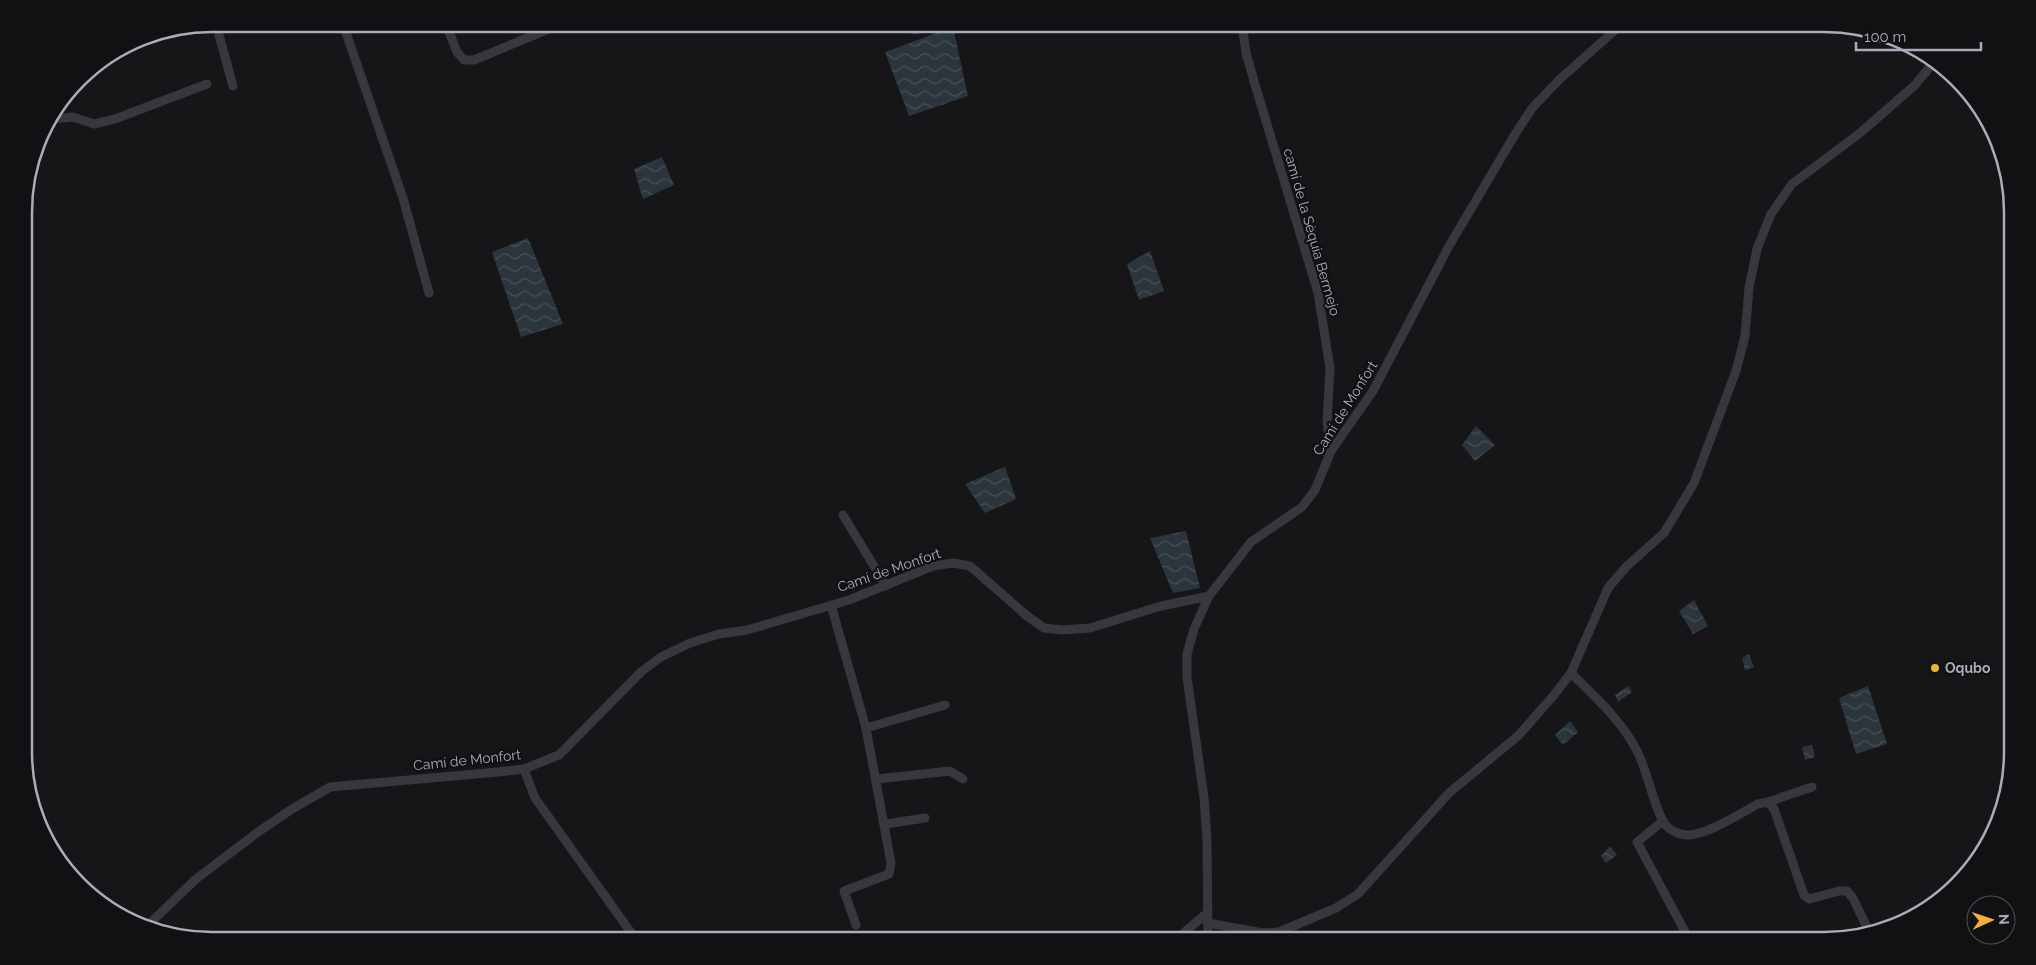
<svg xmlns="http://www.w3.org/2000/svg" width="2036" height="965" font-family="Raleway,sans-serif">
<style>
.water{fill:url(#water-waves)}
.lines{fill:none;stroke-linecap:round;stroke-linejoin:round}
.street{stroke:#37383d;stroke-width:9}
.poi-dot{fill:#f2b134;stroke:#111113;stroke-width:2}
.labels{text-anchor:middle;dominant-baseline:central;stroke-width:4.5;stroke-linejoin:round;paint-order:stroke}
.street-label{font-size:14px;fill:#a8adb8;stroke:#111113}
.poi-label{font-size:14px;font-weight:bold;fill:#a8adb8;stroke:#111113;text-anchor:start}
.rim{fill:none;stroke:#a8adb8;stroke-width:2.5}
</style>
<defs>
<pattern id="water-waves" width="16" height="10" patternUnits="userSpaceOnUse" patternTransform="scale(1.25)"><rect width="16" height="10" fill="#2c353c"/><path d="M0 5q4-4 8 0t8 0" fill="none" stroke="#485056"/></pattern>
</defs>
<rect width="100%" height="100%" fill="#161618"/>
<!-- water -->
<g class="water">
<path d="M953,27L968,96L909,116L885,52Z"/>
<path d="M662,157L674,185L643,199L634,169Z"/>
<path d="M528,238L563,324L521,337L492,252Z"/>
<path d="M1150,251L1164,291L1139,300L1127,264Z"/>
<path d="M1476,426L1495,445L1475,461L1462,445Z"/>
<path d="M1005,467L1016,499L985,513L965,484Z"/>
<path d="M1186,531L1200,588L1173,593L1150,538Z"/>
<path d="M1694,600L1708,626L1693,634L1679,611Z"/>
<path d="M1749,654L1754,667L1745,670L1742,658Z"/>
<path d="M1628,686L1632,692L1618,702L1615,695Z"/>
<path d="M1868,686L1887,744L1856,754L1839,698Z"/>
<path d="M1570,721L1578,732L1563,745L1555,735Z"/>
<path d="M1812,745L1815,757L1805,760L1802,747Z"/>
<path d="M1610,846L1617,855L1606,863L1601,856Z"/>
</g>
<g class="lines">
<!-- street -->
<g class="street">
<path d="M216,24L233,86"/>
<path d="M343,24L403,198L429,293"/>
<path d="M446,24L457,52L464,60H474L561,24"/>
<path d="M910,24L915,30L939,24"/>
<path d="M1242,24L1246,53L1256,88L1318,293L1330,368L1327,422L1331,451"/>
<path d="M51,119L73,117L94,124L115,119L207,84"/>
<path d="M843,515L886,586"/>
<path d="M831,605L866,728L891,863L889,874L844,891L856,925"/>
<path d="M1571,673C1594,696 1621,720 1636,749C1648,771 1651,799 1663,821C1667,829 1678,835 1688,835C1707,835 1741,813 1758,804L1768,802L1774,809L1804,895L1809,899L1839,891H1847L1853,898L1870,934"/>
<path d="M866,728L945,705"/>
<path d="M524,769L535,798L637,941"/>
<path d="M877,779L950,771L963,779"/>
<path d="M1768,802L1812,787"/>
<path d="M1663,821L1637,842L1690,941"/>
<path d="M886,824L925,818"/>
<path d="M1208,923L1263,933L1279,932L1336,908L1358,894L1449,793L1519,735L1554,695L1571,673L1608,588L1626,567L1664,533L1694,483L1736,371L1745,336L1749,288L1757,249L1771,214L1792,184L1860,133L1914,86L1935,61"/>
<path d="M145,928L196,879L258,832L292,809L330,787L498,772L524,769L559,755L642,671L661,657L690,643L719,634L747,630L849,600L933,566L953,563L970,566L1027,616L1044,628L1062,630L1090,628L1161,606L1209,596"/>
<path d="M1174,941L1206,914"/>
<path d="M1208,941L1207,840L1204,798L1187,677V654L1194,629L1209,596L1251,542L1302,507L1315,490L1331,451L1373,391L1449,246L1517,131L1533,107L1560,79L1622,24"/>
</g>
</g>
<!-- markers -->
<circle class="poi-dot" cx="1935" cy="668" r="5"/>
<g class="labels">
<!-- street labels -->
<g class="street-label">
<text transform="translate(1312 232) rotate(74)">camí de la Sèquia Bermejo</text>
<text transform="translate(1345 408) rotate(-58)">Camí de Monfort</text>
<text transform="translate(889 570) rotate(-19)">Camí de Monfort</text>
<text transform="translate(467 760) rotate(-6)">Camí de Monfort</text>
</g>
<!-- poi labels -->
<g class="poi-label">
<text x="1945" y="668">Oqubo</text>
</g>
</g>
<!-- crop -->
<path d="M0 0H2036V965H0ZM212 32H1824A180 180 0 0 1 2004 212V752A180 180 0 0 1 1824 932H212A180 180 0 0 1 32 752V212A180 180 0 0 1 212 32Z" fill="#111113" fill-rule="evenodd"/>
<path class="rim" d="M212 32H1824A180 180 0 0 1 2004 212V752A180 180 0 0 1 1824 932H212A180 180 0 0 1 32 752V212A180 180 0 0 1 212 32Z"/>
<!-- north arrow -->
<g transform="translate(1991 920) rotate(87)"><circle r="24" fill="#111113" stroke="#4d4f55"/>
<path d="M0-4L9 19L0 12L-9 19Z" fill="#f2b134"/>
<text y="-8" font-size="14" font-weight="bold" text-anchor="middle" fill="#a8adb8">N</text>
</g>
<!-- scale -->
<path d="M1856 42v8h125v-8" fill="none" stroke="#a8adb8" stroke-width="2.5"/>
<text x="1864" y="42" font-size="15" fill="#a8adb8" stroke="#111113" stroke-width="4" paint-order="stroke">100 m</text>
</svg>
